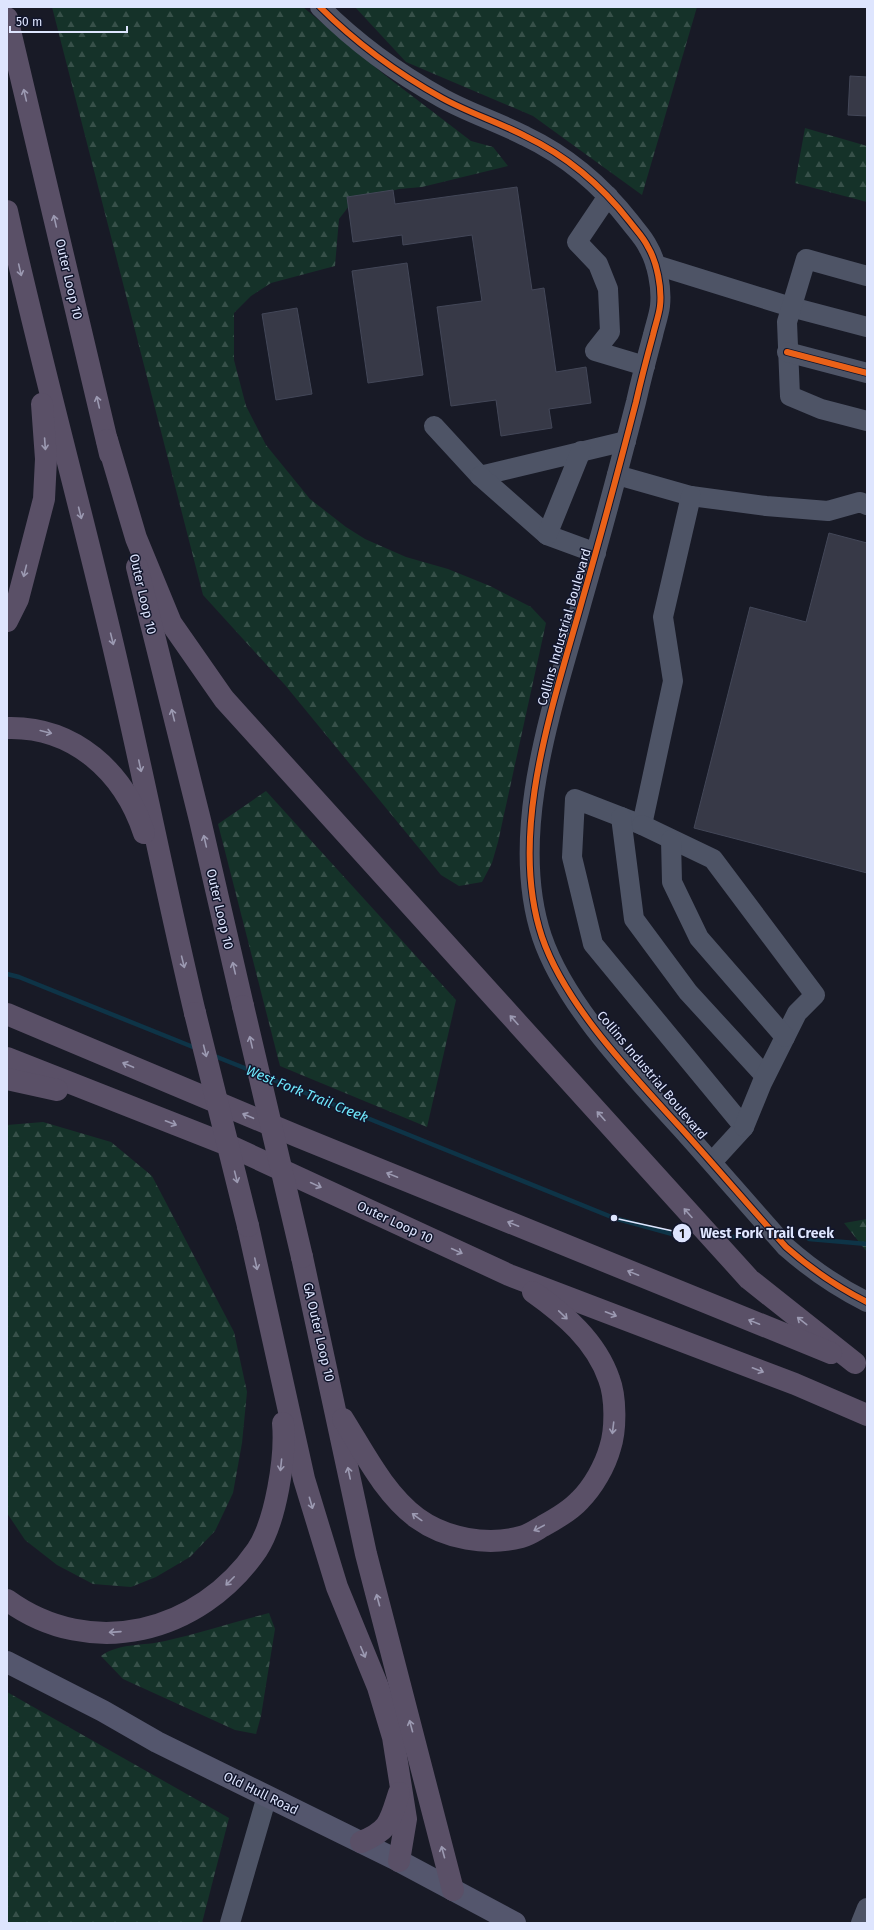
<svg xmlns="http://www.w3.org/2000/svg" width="874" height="1930" font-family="'Fira Sans',sans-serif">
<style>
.forest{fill:url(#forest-firs)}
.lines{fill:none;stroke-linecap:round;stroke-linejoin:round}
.stream{stroke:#0e3447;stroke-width:4.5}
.building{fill:#373947;stroke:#434758}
.minor{stroke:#4e5466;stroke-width:20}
.major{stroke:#54566d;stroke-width:22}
.highway{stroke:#5a5067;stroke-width:22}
.highway-bridge{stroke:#5a5067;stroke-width:22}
.cycleway-casing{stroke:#12162c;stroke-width:8}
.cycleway{stroke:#ea6118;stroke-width:6}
.oneway{stroke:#9c9ab2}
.labels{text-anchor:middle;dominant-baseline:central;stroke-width:3;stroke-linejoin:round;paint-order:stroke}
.street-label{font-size:13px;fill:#dee5fe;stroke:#12162c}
.water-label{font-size:14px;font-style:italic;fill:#6fe7fb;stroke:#12162c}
.leader{fill:none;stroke:#dee5fe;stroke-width:1.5}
.callout-dot{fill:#dee5fe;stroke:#12162c;stroke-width:1.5}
.mark-label{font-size:12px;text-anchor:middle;font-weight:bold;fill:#111}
.callout-label{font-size:14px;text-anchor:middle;font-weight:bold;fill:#dee5fe;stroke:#12162c;stroke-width:3;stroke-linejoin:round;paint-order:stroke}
</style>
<defs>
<pattern id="forest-firs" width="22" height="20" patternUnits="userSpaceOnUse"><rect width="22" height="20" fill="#153229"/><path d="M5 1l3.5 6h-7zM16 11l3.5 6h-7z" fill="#375049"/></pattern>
</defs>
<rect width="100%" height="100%" fill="#181a26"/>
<!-- forest -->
<g class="forest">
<path d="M52,7H303L386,76L471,141L493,147L508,166L422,187L399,189L353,201L339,219L335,266L271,283L251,296L234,313V360L246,406L266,445L310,499L346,527L365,539L406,557L448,569L490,586L531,607L546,623L498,842L492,863L482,882L459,886L441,875L285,685L203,595Z"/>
<path d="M355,7H697L642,195L533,116L406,62Z"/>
<path d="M805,128L867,146V202L795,183Z"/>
<path d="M266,791L456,1000L427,1127L280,1066L218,824Z"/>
<path d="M43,1122L111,1142L152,1176L234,1332L247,1392L242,1443L233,1493L215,1531L190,1557L156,1577L131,1587L93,1584L57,1565L25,1540L7,1513V1125Z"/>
<path d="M867,1219V1252L844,1223Z"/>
<path d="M269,1613L275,1629L261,1716L256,1734L235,1730L123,1679L101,1656C118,1643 144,1646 165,1641C200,1633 234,1622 269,1613Z"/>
<path d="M7,1692L229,1818L202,1923H7Z"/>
</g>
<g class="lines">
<!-- stream -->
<g class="stream">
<path d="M7,974L19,977L198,1049"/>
<path d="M212,1055L252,1071"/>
<path d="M266,1077L614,1218L676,1235"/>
<path d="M731,1237L757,1236"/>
<path d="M809,1239L867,1244"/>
</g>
</g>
<!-- building -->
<g class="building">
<path d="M850,76L867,77V116L848,115Z"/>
<path d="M517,187L532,290L544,288L556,372L586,367L591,403L549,409L552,428L501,436L496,400L451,406L437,307L482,301L472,235L403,245L402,235L353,242L347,197L393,190L395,204Z"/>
<path d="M407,263L423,375L368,383L352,271Z"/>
<path d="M297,308L312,394L276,400L262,314Z"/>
<path d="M829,533L867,543V873L694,828L750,607L806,622Z"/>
</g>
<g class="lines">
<!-- minor -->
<g class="minor">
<path d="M320,7C356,43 397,73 442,98C469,113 498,122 525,136C567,156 602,186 630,222C636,230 644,238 648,247C657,262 662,288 660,306C659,315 655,326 653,335C647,357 641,380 636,402C619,468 601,535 582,601C554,703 507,832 542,937C565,1005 632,1074 680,1127C716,1167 751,1208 786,1247C811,1269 837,1287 867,1302"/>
<path d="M608,196L577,242L598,264L608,289L610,332L595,351L645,366"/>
<path d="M656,265L791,307L867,327"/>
<path d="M867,276L806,259L787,322L790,396L821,409L867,421"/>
<path d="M787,352L867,373"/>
<path d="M434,426L480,476L626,441"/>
<path d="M617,475L691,496L766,506L828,511L860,502L867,505"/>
<path d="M480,476L547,535L596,553"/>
<path d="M691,496L663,617L673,681L642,825L575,799L572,857L593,944L744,1127L712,1162"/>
<path d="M547,535L581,451"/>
<path d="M621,817L634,919L688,992L765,1076"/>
<path d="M642,825L713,859L815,995L797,1013L762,1083L744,1127"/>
<path d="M671,840L672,882L699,938L785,1037"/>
<path d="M230,1923L267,1796"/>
<path d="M861,1923L867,1908"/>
</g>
<!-- major -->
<path class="major" d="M7,1662L103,1711L157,1742L399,1861L515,1923"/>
<!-- highway -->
<g class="highway">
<path d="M7,18L110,454"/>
<path d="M7,211C39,356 79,500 113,645C142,768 166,891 195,1013"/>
<path d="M107,440L136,538L171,623L224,699L749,1279L855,1363"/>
<path d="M137,567L200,820L243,1006"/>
<path d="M7,621L18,599L44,499L46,459L42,404"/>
<path d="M7,728C74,726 124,772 144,833"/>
<path d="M7,1014L297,1136L831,1353"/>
<path d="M7,1058L228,1145L509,1275L795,1384L867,1415"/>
<path d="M7,1079L57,1090"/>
<path d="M248,1226L304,1479L337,1587L378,1687L393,1737L406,1819L399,1861"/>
<path d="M302,1257L366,1554L453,1890"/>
<path d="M343,1419C365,1454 384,1493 417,1518C446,1539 487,1546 521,1537C529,1535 536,1530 543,1526C556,1519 570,1511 580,1500C593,1487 605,1466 610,1448C616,1430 616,1397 609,1379C596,1341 564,1314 533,1292"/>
<path d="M7,1600C91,1661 200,1633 257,1550C276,1521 286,1457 283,1423"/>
<path d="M361,1842C390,1830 390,1821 399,1793"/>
</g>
<!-- highway-bridge -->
<g class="highway-bridge">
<path d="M243,1006L302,1257"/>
<path d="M195,1013L248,1226"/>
</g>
<!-- cycleway casing -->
<g class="cycleway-casing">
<g id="cycleway">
<path d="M320,7C356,43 397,73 442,98C469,113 498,122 525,136C567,156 602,186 630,222C636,230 644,238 648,247C657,262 662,288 660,306C659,315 655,326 653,335C647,357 641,380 636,402C619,468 601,535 582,601C554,703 507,832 542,937C565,1005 632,1074 680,1127C716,1167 751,1208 786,1247C811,1269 837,1287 867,1302"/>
<path d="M787,352L867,373"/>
</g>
</g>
<!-- cycleway -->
<use href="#cycleway" class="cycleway"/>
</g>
<!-- one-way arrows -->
<defs><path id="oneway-shaft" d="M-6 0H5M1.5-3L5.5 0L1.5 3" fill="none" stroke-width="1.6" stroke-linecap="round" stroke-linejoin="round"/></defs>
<g class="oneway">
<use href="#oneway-shaft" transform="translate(25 95) rotate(-103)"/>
<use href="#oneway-shaft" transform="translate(55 221) rotate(-103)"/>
<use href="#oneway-shaft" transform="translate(20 270) rotate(77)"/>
<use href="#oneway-shaft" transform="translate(98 402) rotate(-103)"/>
<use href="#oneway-shaft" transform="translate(45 444) rotate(86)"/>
<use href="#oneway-shaft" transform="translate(80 513) rotate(76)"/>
<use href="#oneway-shaft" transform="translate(25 571) rotate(104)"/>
<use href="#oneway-shaft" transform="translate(112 639) rotate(76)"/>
<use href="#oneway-shaft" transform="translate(173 715) rotate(-104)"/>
<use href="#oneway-shaft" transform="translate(46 732) rotate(14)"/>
<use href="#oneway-shaft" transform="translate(140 766) rotate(78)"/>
<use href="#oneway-shaft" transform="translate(205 841) rotate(-103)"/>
<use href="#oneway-shaft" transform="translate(183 962) rotate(76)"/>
<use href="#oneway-shaft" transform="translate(234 968) rotate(-103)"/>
<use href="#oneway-shaft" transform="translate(514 1020) rotate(-132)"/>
<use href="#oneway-shaft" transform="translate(251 1042) rotate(-103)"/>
<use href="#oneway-shaft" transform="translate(205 1051) rotate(76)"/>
<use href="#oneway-shaft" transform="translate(128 1065) rotate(-157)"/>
<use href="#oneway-shaft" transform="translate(248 1116) rotate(-157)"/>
<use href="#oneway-shaft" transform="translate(601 1116) rotate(-132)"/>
<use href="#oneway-shaft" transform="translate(171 1123) rotate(21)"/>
<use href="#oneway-shaft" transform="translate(392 1175) rotate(-158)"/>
<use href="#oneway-shaft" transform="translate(236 1177) rotate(76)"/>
<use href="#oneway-shaft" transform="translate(316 1185) rotate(25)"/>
<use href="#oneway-shaft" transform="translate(688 1213) rotate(-132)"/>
<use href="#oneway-shaft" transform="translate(513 1224) rotate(-158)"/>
<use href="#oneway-shaft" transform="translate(457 1251) rotate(25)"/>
<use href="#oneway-shaft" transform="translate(256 1264) rotate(78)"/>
<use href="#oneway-shaft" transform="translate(633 1273) rotate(-158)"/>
<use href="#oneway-shaft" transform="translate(611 1314) rotate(21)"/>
<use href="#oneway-shaft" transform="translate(563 1315) rotate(44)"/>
<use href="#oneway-shaft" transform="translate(802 1321) rotate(-142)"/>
<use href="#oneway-shaft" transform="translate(754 1322) rotate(-158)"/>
<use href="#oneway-shaft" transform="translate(758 1370) rotate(21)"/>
<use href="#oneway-shaft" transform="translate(613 1428) rotate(97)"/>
<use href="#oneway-shaft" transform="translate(281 1465) rotate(96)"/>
<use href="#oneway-shaft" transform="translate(349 1473) rotate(-102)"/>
<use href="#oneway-shaft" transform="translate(311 1503) rotate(74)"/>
<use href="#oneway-shaft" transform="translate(417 1517) rotate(-144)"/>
<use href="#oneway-shaft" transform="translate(539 1528) rotate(152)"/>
<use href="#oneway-shaft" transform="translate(230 1581) rotate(135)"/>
<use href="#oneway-shaft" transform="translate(378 1600) rotate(-105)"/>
<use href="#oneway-shaft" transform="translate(115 1632) rotate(176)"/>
<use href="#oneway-shaft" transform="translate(363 1652) rotate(67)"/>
<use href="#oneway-shaft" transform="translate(411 1726) rotate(-105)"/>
<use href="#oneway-shaft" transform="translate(443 1852) rotate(-105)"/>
</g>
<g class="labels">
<!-- street labels -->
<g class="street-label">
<text transform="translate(69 279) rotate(77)">Outer Loop 10</text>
<text transform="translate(143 594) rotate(77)">Outer Loop 10</text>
<text transform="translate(564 627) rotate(-74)">Collins Industrial Boulevard</text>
<text transform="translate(220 909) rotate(77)">Outer Loop 10</text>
<text transform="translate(652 1075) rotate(50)">Collins Industrial Boulevard</text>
<text transform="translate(395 1222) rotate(25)">Outer Loop 10</text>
<text transform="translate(319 1332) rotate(77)">GA Outer Loop 10</text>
<text transform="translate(261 1793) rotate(26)">Old Hull Road</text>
</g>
<!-- water labels -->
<g class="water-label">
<text transform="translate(307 1094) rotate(22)">West Fork Trail Creek</text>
</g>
</g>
<!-- callouts -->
<path class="leader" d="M614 1218L682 1233"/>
<g class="callout-dot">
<circle cx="614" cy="1218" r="4"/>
<circle cx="682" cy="1233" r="10"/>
</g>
<g class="mark-label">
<text x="682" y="1238">1</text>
</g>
<g class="callout-label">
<text x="767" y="1238">West Fork Trail Creek</text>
</g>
<!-- border -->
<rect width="874" height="1930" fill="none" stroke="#dee5fe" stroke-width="16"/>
<!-- scale -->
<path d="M10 26v6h117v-6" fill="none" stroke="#dee5fe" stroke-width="2"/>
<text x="16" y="26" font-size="12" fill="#dee5fe" stroke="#12162c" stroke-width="3" paint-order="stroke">50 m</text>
</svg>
